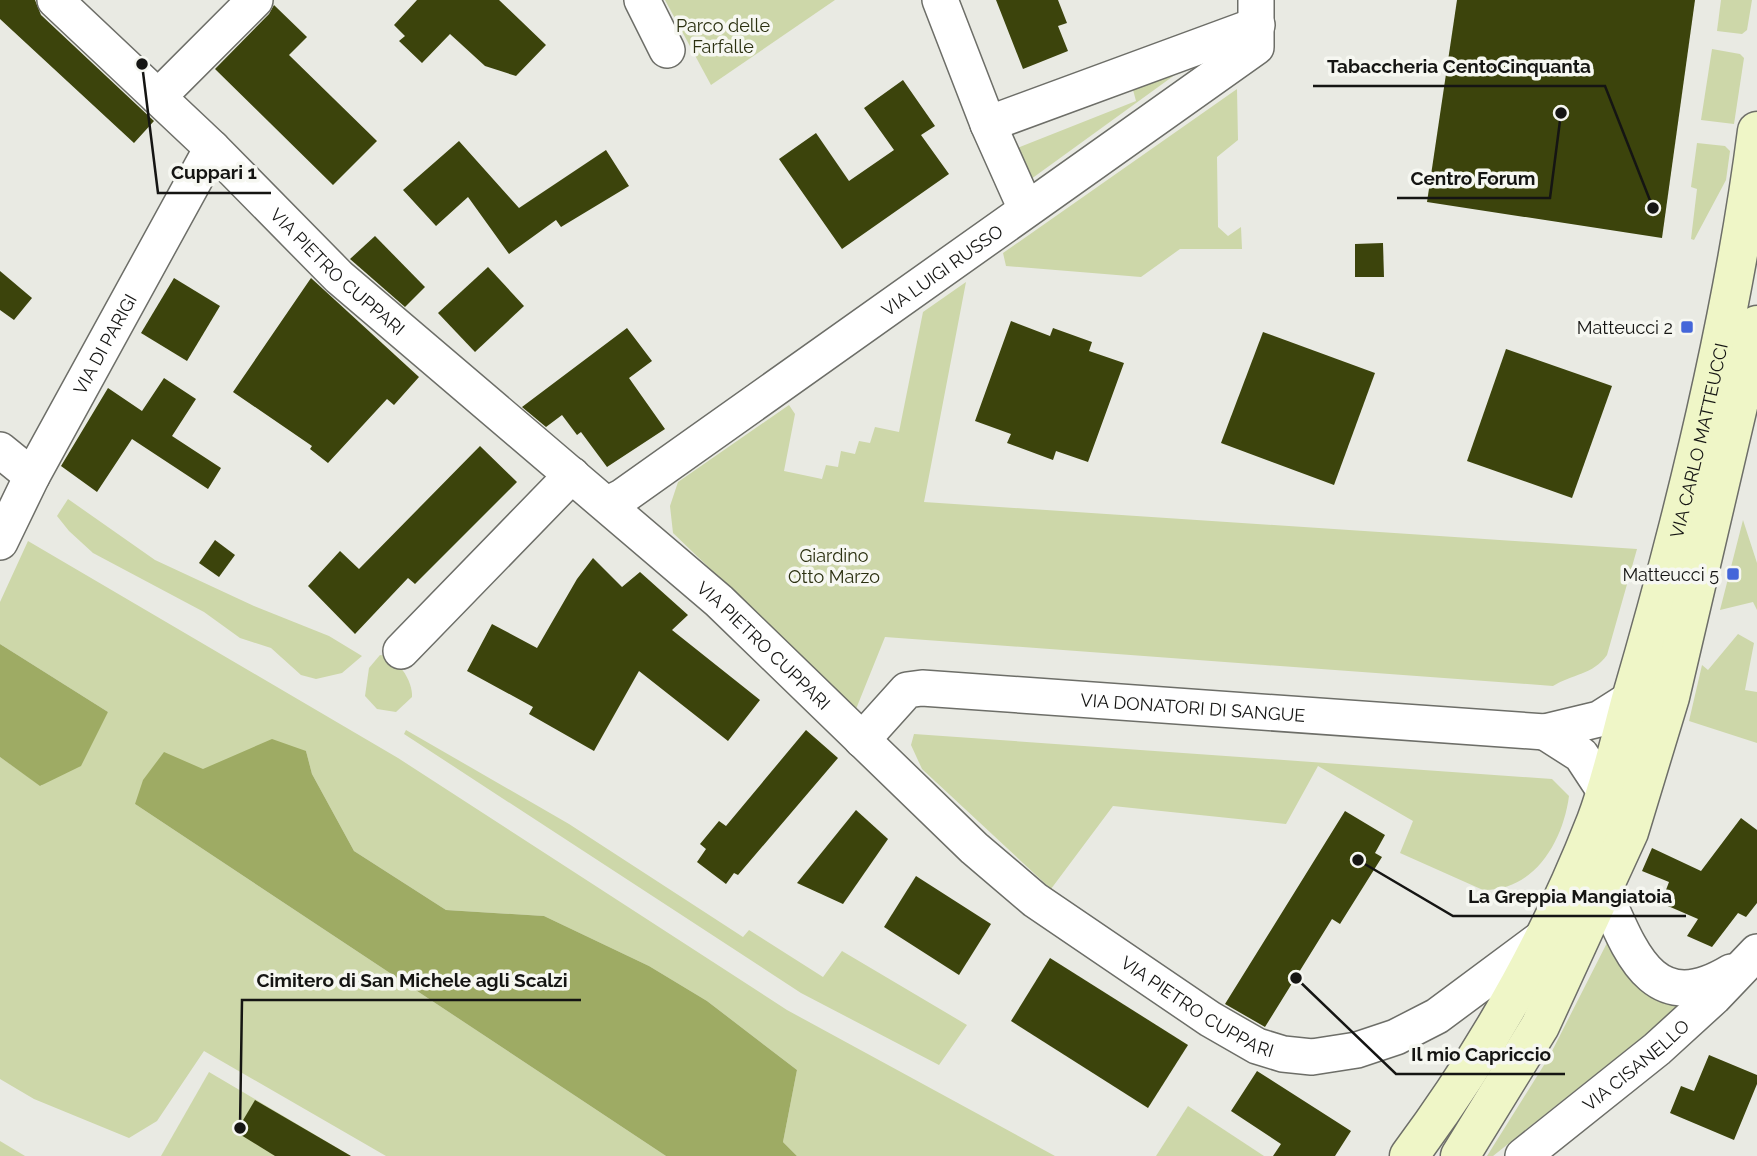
<svg xmlns="http://www.w3.org/2000/svg" width="1757" height="1156" font-family="Raleway,sans-serif">
<style>
.green{fill:#cdd7a9}
.forest{fill:#9eab64}
.building{fill:#3c440c}
.lines{fill:none;stroke-linecap:round;stroke-linejoin:round}
.street-casing{stroke:#6d6e68;stroke-width:38}
.secondary-casing{stroke:#6d6e68;stroke-width:41}
.street{stroke:#fff;stroke-width:35}
.secondary{stroke:#eff6c7;stroke-width:38}
.poi-dot{fill:#4466d9;stroke:#f6f7f1;stroke-width:2.5}
.labels{text-anchor:middle;dominant-baseline:central;stroke-width:7;stroke-linejoin:round;paint-order:stroke}
.park-label{font-size:18px;fill:#2b3010;stroke:#f6f7f1}
.street-label{font-size:18px;fill:#151513;stroke:#f6f7f1}
.poi-label{font-size:18px;fill:#151513;stroke:#f6f7f1;text-anchor:end}
.leader{fill:none;stroke:#151513;stroke-width:2.5}
.callout-dot{fill:#151513;stroke:#f6f7f1;stroke-width:2.5}
.callout-label{font-size:19px;text-anchor:middle;font-weight:bold;fill:#151513;stroke:#f6f7f1;stroke-width:7;stroke-linejoin:round;paint-order:stroke}
</style>
<rect width="100%" height="100%" fill="#e9eae3"/>
<!-- green -->
<g class="green">
<path d="M665,0H835L711,85Z"/>
<path d="M1721,0H1752L1747,30L1742,34L1717,31Z"/>
<path d="M1712,49L1740,54L1744,58L1734,124L1701,120Z"/>
<path d="M1183,69L1027,182L1015,149L1136,101L1132,86Z"/>
<path d="M1237,89L1238,140L1217,157L1218,227L1228,236L1241,227L1242,249H1180L1141,277L1006,266L1003,253Z"/>
<path d="M1697,143L1725,146L1730,151L1726,180L1694,240L1691,239L1697,189L1691,187Z"/>
<path d="M966,282L924,502L1637,549L1607,655C1593,675 1572,674 1553,686L885,637L856,709L673,533L670,506L678,482L789,405L795,414L784,471L822,479L826,465L838,467L841,451L855,454L859,441L870,443L875,427L899,432L923,312Z"/>
<path d="M68,499L155,560L254,606L329,636L362,656L342,673L316,679L301,675L271,648L240,638L204,612L93,553L69,531L57,516Z"/>
<path d="M1743,520L1757,563V610L1753,602L1720,610Z"/>
<path d="M28,541L398,758L787,1010L1055,1156H797L783,1142L797,1070L707,1001L649,966L544,916L446,910L354,851L312,774L306,751L229,759L135,804L666,1156H386L204,1051L157,1121L129,1138L34,1099L0,1079V757L41,786L108,712L0,644V602Z"/>
<path d="M1738,634L1754,643L1745,690L1757,692V743L1689,721L1702,665L1708,670Z"/>
<path d="M380,655C397,656 413,681 412,697L396,712L377,709L365,696L369,668Z"/>
<path d="M406,730L569,824L743,937L749,930L823,977L842,951L967,1025L939,1065L801,993L404,734Z"/>
<path d="M914,734L1552,779L1569,796C1563,841 1535,891 1483,890L1400,853L1413,821L1318,766L1286,824L1113,806L1051,889L922,769L911,745Z"/>
<path d="M1610,937L1684,1004L1493,1156H1487L1549,1057Z"/>
<path d="M209,1072L351,1156H161Z"/>
<path d="M1188,1106L1264,1156H1156Z"/>
<path d="M0,1141L25,1156H0Z"/>
</g>
<!-- forest -->
<g class="forest">
<path d="M0,644L108,712L81,766L40,786L0,757Z"/>
<path d="M272,739L306,751L312,774L354,851L446,910L544,916L649,966L707,1001L797,1070L783,1142L797,1156H666L135,804L143,780L164,752L203,769Z"/>
</g>
<!-- building -->
<g class="building">
<path d="M0,0H35L41,15L154,121L134,143L0,19Z"/>
<path d="M417,0H499L546,45L516,76L485,66L450,34L422,63L399,41L405,36L394,25Z"/>
<path d="M996,0H1058L1067,23L1058,26L1068,51L1023,69Z"/>
<path d="M1457,0H1695L1662,238L1427,202Z"/>
<path d="M274,5L307,37L289,55L377,141L333,185L215,69L269,14Z"/>
<path d="M903,80L935,126L921,135L949,174L842,249L779,159L816,133L849,181L894,150L864,108Z"/>
<path d="M459,141L519,208L606,150L629,186L561,227L556,220L509,254L468,197L436,226L403,190Z"/>
<path d="M375,236L425,287L405,307L350,259Z"/>
<path d="M1383,243L1384,277H1355V244Z"/>
<path d="M488,267L524,306L475,352L438,313Z"/>
<path d="M0,271L32,298L14,320L0,310Z"/>
<path d="M174,278L220,306L187,361L141,333Z"/>
<path d="M311,278L419,377L394,405L387,399L328,463L310,449L312,446L233,392Z"/>
<path d="M1011,321L1050,336L1053,328L1092,342L1089,351L1124,363L1088,462L1056,451L1053,460L1007,443L1011,434L975,421Z"/>
<path d="M627,328L652,361L629,378L665,429L607,467L581,432L577,435L562,415L546,427L522,407Z"/>
<path d="M1263,332L1375,373L1334,485L1221,443Z"/>
<path d="M1506,349L1612,386L1572,498L1467,461Z"/>
<path d="M164,378L196,399L172,436L221,468L208,489L132,439L97,492L61,466L108,388L142,411Z"/>
<path d="M480,446L517,482L415,584L408,578L355,634L308,586L340,551L359,569Z"/>
<path d="M215,540L235,555L219,577L199,563Z"/>
<path d="M593,558L622,587L640,572L688,615L672,630L760,700L728,741L639,671L594,751L529,714L533,707L467,671L492,624L537,648L577,579Z"/>
<path d="M806,730L838,758L738,875L734,873L726,884L697,862L706,849L700,844L719,821L726,826Z"/>
<path d="M856,810L888,839L843,904L797,883Z"/>
<path d="M1345,811L1385,835L1375,853L1382,857L1340,924L1332,919L1265,1027L1225,1004Z"/>
<path d="M1741,818L1757,830V903L1746,917L1738,913L1712,947L1687,936L1698,919L1661,903L1669,882L1642,871L1652,848L1701,871Z"/>
<path d="M916,876L991,924L959,975L884,927Z"/>
<path d="M1050,958L1188,1045L1148,1108L1011,1021Z"/>
<path d="M1709,1055L1757,1075V1084L1734,1140L1670,1113L1681,1086L1694,1091Z"/>
<path d="M1257,1071L1351,1131L1335,1156H1273L1281,1144L1231,1111Z"/>
<path d="M255,1100L351,1156H275L236,1132Z"/>
</g>
<g class="lines">
<!-- street casing -->
<g class="street-casing">
<g id="street">
<path id="s1" d="M55,0L212,148L339,277L719,601L974,848L1035,900L1210,1019L1257,1046L1283,1054L1312,1057L1357,1050L1396,1037L1437,1016L1542,938"/>
<path d="M642,0L667,50"/>
<path d="M940,0L988,124L1026,209"/>
<path d="M158,97L255,0"/>
<path d="M988,124L1257,25"/>
<path d="M0,450L32,476"/>
<path id="s2" d="M608,504L622,497L1256,47V0"/>
<path id="s3" d="M0,542L32,476L212,148"/>
<path d="M401,651L572,475"/>
<path id="s4" d="M862,740L907,690L922,688L1545,732"/>
<path d="M1606,793L1581,755L1545,732L1599,719L1632,698"/>
<path d="M1604,892C1631,953 1653,1019 1731,972"/>
<path id="s5" d="M1523,1156L1657,1049L1714,997L1757,952"/>
</g>
</g>
<!-- secondary casing -->
<g class="secondary-casing">
<g id="secondary">
<path id="s6" d="M1409,1156C1485,1054 1550,939 1596,821C1611,781 1620,740 1631,699C1648,641 1664,583 1679,524C1712,394 1740,264 1757,131"/>
<path d="M1460,1156L1540,1026L1629,832L1670,697L1757,325"/>
</g>
</g>
<!-- street -->
<use href="#street" class="street"/>
<!-- secondary -->
<use href="#secondary" class="secondary"/>
</g>
<!-- markers -->
<g class="poi-dot">
<rect x="1680" y="320" width="14" height="14" rx="3.5"/>
<rect x="1726" y="567" width="14" height="14" rx="3.5"/>
</g>
<g class="labels">
<!-- park labels -->
<g class="park-label">
<text x="723" y="25">Parco delle<tspan x="723" dy="21">Farfalle</tspan></text>
<text x="834" y="555">Giardino<tspan x="834" dy="21">Otto Marzo</tspan></text>
</g>
<!-- street labels -->
<g class="street-label">
<text stroke="none"><textPath href="#s2" startOffset="408">VIA LUIGI RUSSO</textPath></text>
<text stroke="none"><textPath href="#s1" startOffset="392">VIA PIETRO CUPPARI</textPath></text>
<text stroke="none"><textPath href="#s3" startOffset="224">VIA DI PARIGI</textPath></text>
<text stroke="none"><textPath href="#s6" startOffset="779">VIA CARLO MATTEUCCI</textPath></text>
<text stroke="none"><textPath href="#s1" startOffset="959">VIA PIETRO CUPPARI</textPath></text>
<text stroke="none"><textPath href="#s4" startOffset="354">VIA DONATORI DI SANGUE</textPath></text>
<text stroke="none"><textPath href="#s1" startOffset="1526">VIA PIETRO CUPPARI</textPath></text>
<text stroke="none"><textPath href="#s5" startOffset="145">VIA CISANELLO</textPath></text>
</g>
<!-- poi labels -->
<g class="poi-label">
<text x="1673" y="327">Matteucci 2</text>
<text x="1719" y="574">Matteucci 5</text>
</g>
</g>
<!-- callouts -->
<path class="leader" d="M1653 208L1605 86H1313M142 64L158 193H271M1561 113L1550 198H1397M1358 860L1453 916H1686M240 1128L242 1000H581M1296 978L1396 1074H1565"/>
<g class="callout-dot">
<circle cx="1653" cy="208" r="7"/>
<circle cx="142" cy="64" r="7"/>
<circle cx="1561" cy="113" r="7"/>
<circle cx="1358" cy="860" r="7"/>
<circle cx="240" cy="1128" r="7"/>
<circle cx="1296" cy="978" r="7"/>
</g>
<g class="callout-label">
<text x="1459" y="73">Tabaccheria CentoCinquanta</text>
<text x="214" y="179">Cuppari 1</text>
<text x="1473" y="185">Centro Forum</text>
<text x="1570" y="903">La Greppia Mangiatoia</text>
<text x="412" y="987">Cimitero di San Michele agli Scalzi</text>
<text x="1481" y="1061">Il mio Capriccio</text>
</g>
</svg>
